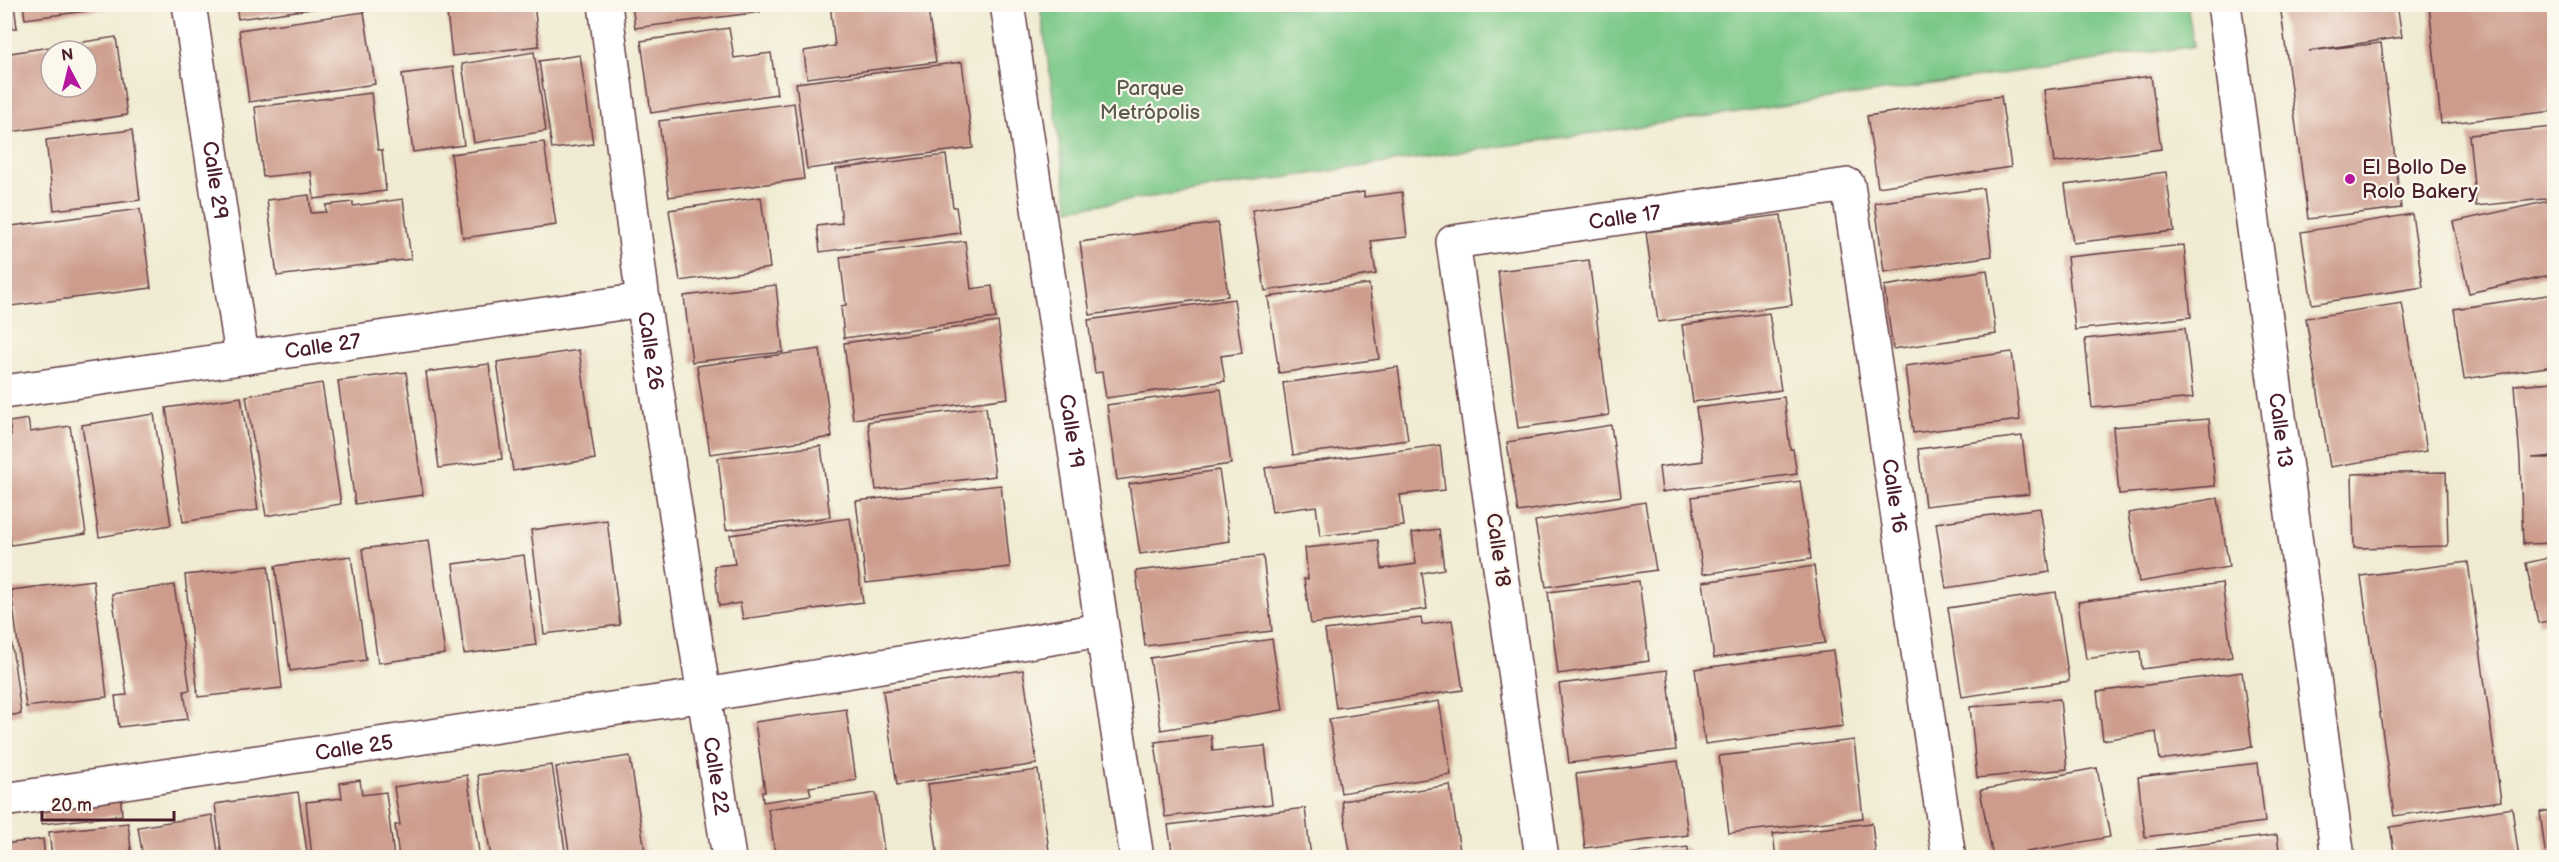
<svg xmlns="http://www.w3.org/2000/svg" width="2559" height="862" font-family="'Balsamiq Sans',sans-serif">
<style>
.green{fill:#7ac888;stroke:#62745a;stroke-width:1.5}
.building{fill:#cd9c8d;fill-rule:evenodd}
.lines{fill:none;stroke-linecap:round;stroke-linejoin:round}
.street-casing{stroke:#633e44;stroke-width:36}
.street{stroke:#fff;stroke-width:33}
.poi-dot{fill:#b5179e;stroke:#fbf7ec;stroke-width:2}
.labels{text-anchor:middle;dominant-baseline:central;stroke-width:4.5;stroke-linejoin:round;paint-order:stroke}
.park-label{font-size:21px;fill:#5b5a4c;stroke:#fbf7ec}
.poi-label{font-size:21px;fill:#4a1f2b;stroke:#fbf7ec;text-anchor:start}
.street-label{font-size:21px;fill:#4a1f2b;stroke:#fbf7ec}
</style>
<rect width="100%" height="100%" fill="#fbf7ec"/>
<filter id="ink" filterUnits="userSpaceOnUse"><feTurbulence type="fractalNoise" baseFrequency=".0167" numOctaves="2"/><feDisplacementMap in="SourceGraphic" scale="12" xChannelSelector="R" yChannelSelector="G"/><feConvolveMatrix kernelMatrix="1 2 1 2 8 2 1 2 1" color-interpolation-filters="sRGB"/></filter>
<filter id="wash" filterUnits="userSpaceOnUse"><feTurbulence type="fractalNoise" baseFrequency=".008" numOctaves="4" result="noise"/><feDisplacementMap in="SourceGraphic" scale="24" xChannelSelector="R" yChannelSelector="G"/><feGaussianBlur stdDeviation="1.35" result="paint"/><feColorMatrix in="noise" values="0 0 0 0 0 0 0 0 0 0 0 0 0 0 0 0 0 1.4 0 .05"/><feComposite in="paint" operator="in"/></filter>
<g filter="url(#wash)">
<rect width="100%" height="100%" fill="#f0ebd2"/>
<!-- green -->
<path class="green" d="M2187,4L2194,46L1069,209L1040,5Z"/>
<g id="blocks">
<!-- building -->
<g class="building">
<path d="M4,4H14L17,28L4,29Z"/>
<path d="M23,4H110V8L25,19Z"/>
<path d="M236,4H332V6L238,19Z"/>
<path d="M446,4H534L539,46L452,56Z"/>
<path d="M632,4H759L760,12L635,28Z"/>
<path d="M830,4H927L936,62L807,78L804,51L835,46Z"/>
<path d="M2280,4H2397L2402,37L2309,51L2381,43L2401,208L2308,219Z"/>
<path d="M2429,4H2554V111L2441,124Z"/>
<path d="M364,12L375,84L249,102L239,30Z"/>
<path d="M729,28L734,58L771,53L777,94L651,113L641,41Z"/>
<path d="M116,37L127,115L4,133V54ZM51,51H87V87H51Z"/>
<path d="M534,52L546,131L474,143L462,64Z"/>
<path d="M580,55L593,144L552,149L539,61Z"/>
<path d="M962,62L973,148L807,169L796,83Z"/>
<path d="M453,67L464,145L413,152L402,74Z"/>
<path d="M2151,76L2161,149L2054,163L2044,90Z"/>
<path d="M371,93L378,150H382L386,191L314,199L311,172L263,177L255,107Z"/>
<path d="M2001,96L2011,167L1878,187L1867,116Z"/>
<path d="M794,103L804,179L669,197L659,121Z"/>
<path d="M2554,127V198L2476,206L2469,135Z"/>
<path d="M132,130L140,200L54,210L46,140Z"/>
<path d="M544,142L556,225L463,238L451,154Z"/>
<path d="M946,155L953,207H956L960,233L820,252L817,226L842,223L836,169Z"/>
<path d="M2166,172L2174,231L2073,243L2065,185Z"/>
<path d="M1983,188L1992,256L1884,272L1875,203Z"/>
<path d="M1364,192V197L1402,192L1407,237L1371,241L1376,274L1265,291L1252,210Z"/>
<path d="M309,195L311,213L326,212V205L353,202V206L403,199L411,259L277,276L267,200Z"/>
<path d="M761,197L770,268L680,281L669,210Z"/>
<path d="M2554,200V274L2469,293L2453,222Z"/>
<path d="M140,209L151,288L11,306L4,254V227Z"/>
<path d="M2412,214L2423,287L2312,304L2301,232Z"/>
<path d="M1781,215L1792,305L1658,322L1646,232Z"/>
<path d="M1218,223L1228,296L1090,315L1080,242Z"/>
<path d="M965,241L971,289L992,286L996,318L844,338L841,306L846,305L840,257Z"/>
<path d="M2184,245L2191,317L2075,330L2067,257Z"/>
<path d="M1589,260L1609,415L1518,428L1498,271Z"/>
<path d="M1987,270L1996,334L1893,349L1884,286Z"/>
<path d="M1369,284L1379,359L1279,373L1268,297Z"/>
<path d="M776,285L783,352L692,362L684,296Z"/>
<path d="M2554,294V366L2464,379L2454,309Z"/>
<path d="M1234,299L1242,353L1221,356L1225,381L1106,398L1102,372L1095,373L1088,320Z"/>
<path d="M2402,303L2427,451L2330,467L2306,318Z"/>
<path d="M1769,313L1781,390L1693,402L1682,325Z"/>
<path d="M998,322L1008,398L853,419L844,343Z"/>
<path d="M2185,328L2193,398L2092,408L2085,339Z"/>
<path d="M820,349L832,437L710,454L697,366Z"/>
<path d="M579,350L595,459L513,471L497,362Z"/>
<path d="M2012,352L2020,420L1913,433L1905,366Z"/>
<path d="M489,364L502,459L439,468L426,372Z"/>
<path d="M1398,367L1408,440L1293,455L1283,383Z"/>
<path d="M406,372L423,495L355,504L338,381Z"/>
<path d="M2554,382V456L2532,458H2554V543L2523,544L2520,459L2514,385Z"/>
<path d="M322,383L341,504L266,516L246,396Z"/>
<path d="M1221,389L1231,464L1117,480L1107,405Z"/>
<path d="M241,397L258,510L183,522L166,408Z"/>
<path d="M1784,397L1790,449H1793L1797,474L1662,492L1659,467L1703,461L1696,408Z"/>
<path d="M986,407L995,476L876,490L868,422Z"/>
<path d="M154,414L171,525L99,537L82,425Z"/>
<path d="M28,419L30,432L70,426L86,534L11,545L4,500V436L11,435L9,422Z"/>
<path d="M2209,419L2215,486L2119,494L2113,427Z"/>
<path d="M1611,425L1621,496L1518,512L1507,442Z"/>
<path d="M2022,436L2029,494L1925,506L1918,449Z"/>
<path d="M1440,445L1445,490L1400,495L1404,526L1320,536L1316,506L1272,512L1265,468Z"/>
<path d="M821,446L830,517L726,530L718,458Z"/>
<path d="M1219,470L1230,541L1140,554L1129,484Z"/>
<path d="M2446,472L2448,546L2354,548L2352,474Z"/>
<path d="M1800,481L1811,559L1703,574L1692,497Z"/>
<path d="M1001,485L1010,567L866,583L856,501Z"/>
<path d="M2218,498L2229,567L2139,582L2128,513Z"/>
<path d="M1645,502L1656,570L1546,587L1535,521Z"/>
<path d="M2040,508L2050,572L1946,588L1936,523Z"/>
<path d="M850,518L863,602L743,619L740,603L719,606L714,566L735,564L730,535Z"/>
<path d="M607,520L620,625L544,634L531,530Z"/>
<path d="M1439,529L1444,569L1422,573L1427,609L1311,624L1304,579H1308L1305,548L1378,540L1382,569L1416,564L1412,533Z"/>
<path d="M429,540L445,654L378,663L362,549Z"/>
<path d="M524,555L536,645L464,654L453,564Z"/>
<path d="M351,556L366,660L290,671L275,566Z"/>
<path d="M1263,556L1272,631L1145,646L1136,571Z"/>
<path d="M2554,557V620L2538,623L2526,563Z"/>
<path d="M2468,562L2501,801L2394,816L2361,576Z"/>
<path d="M268,566L282,688L198,697L185,575Z"/>
<path d="M1814,566L1825,643L1714,658L1703,582Z"/>
<path d="M93,580L107,697L26,707L11,590Z"/>
<path d="M1639,581L1649,661L1558,674L1548,592Z"/>
<path d="M2222,583L2232,657L2142,669L2140,651L2086,659L2078,602Z"/>
<path d="M174,585L190,690L184,691L188,719L119,727L115,696L127,695L112,594Z"/>
<path d="M2056,592L2069,681L1962,697L1948,608Z"/>
<path d="M4,617H8L21,714L4,716Z"/>
<path d="M1421,618L1422,625L1452,620L1463,690L1336,708L1325,630Z"/>
<path d="M1272,639L1283,710L1161,730L1150,658Z"/>
<path d="M1833,651L1843,726L1705,744L1695,669Z"/>
<path d="M1023,670L1037,764L897,785L883,691Z"/>
<path d="M1667,670L1676,750L1569,763L1559,684Z"/>
<path d="M2242,672L2252,747L2160,760L2156,732L2103,740L2097,692Z"/>
<path d="M2060,699L2067,769L1977,778L1970,707Z"/>
<path d="M1439,701L1451,775L1341,793L1329,719Z"/>
<path d="M846,709L856,780L809,787L811,795L763,802L762,792H765L755,722Z"/>
<path d="M1211,735L1213,751L1265,746L1272,804L1165,817L1155,742Z"/>
<path d="M1854,740L1863,818L1729,833L1719,756Z"/>
<path d="M630,756L646,858H570L556,767Z"/>
<path d="M1678,761L1688,835L1585,848L1576,774Z"/>
<path d="M2258,763L2265,822L2145,837L2138,777Z"/>
<path d="M552,765L566,858H491L478,775Z"/>
<path d="M2097,768L2110,837L1993,858L1980,790Z"/>
<path d="M1038,770L1049,851L997,858H938L928,784Z"/>
<path d="M467,775L480,858H399L395,825H400L394,787Z"/>
<path d="M360,780L362,795L386,792L394,858H312L306,802L342,798L340,783Z"/>
<path d="M1450,785L1461,858H1351L1342,801Z"/>
<path d="M120,791L122,815L42,824L39,799Z"/>
<path d="M298,792L308,858H222L215,804Z"/>
<path d="M876,793L885,858H776L768,809Z"/>
<path d="M1305,808L1311,858H1173L1168,825Z"/>
<path d="M2512,808L2519,858H2395L2390,827Z"/>
<path d="M2554,810V858H2546L2540,812Z"/>
<path d="M212,815L219,858H143L138,827Z"/>
<path d="M128,823L132,858H52L49,832Z"/>
<path d="M1872,823L1876,858H1776L1773,834Z"/>
<path d="M2277,835L2280,858H2139L2138,852Z"/>
<path d="M43,839L45,858H4V844Z"/>
<path d="M1688,847L1689,858H1611L1610,856Z"/>
</g>
</g>
</g>
<g filter="url(#ink)">
<use href="#blocks" fill-opacity="0" stroke="#633e44" stroke-width="1.5"/>
<g class="lines">
<!-- street casing -->
<g class="street-casing">
<g id="street">
<path id="s1" d="M189,4L242,356"/>
<path id="s2" d="M605,4L643,300L729,858"/>
<path id="s3" d="M1007,4L1137,858"/>
<path id="s4" d="M2224,4L2338,858"/>
<path id="s5" d="M4,392L643,300"/>
<path id="s6" d="M4,800L705,695L1101,630"/>
<path id="s7" d="M1542,858L1453,242L1848,185L1949,858"/>
</g>
</g>
<!-- street -->
<use href="#street" class="street"/>
</g>
</g>
<!-- markers -->
<circle class="poi-dot" cx="2350" cy="179" r="6"/>
<g class="labels">
<!-- park labels -->
<g class="park-label">
<text x="1150" y="88">Parque<tspan x="1150" dy="24">Metrópolis</tspan></text>
</g>
<!-- poi labels -->
<g class="poi-label">
<text x="2362" y="167">El Bollo De<tspan x="2362" dy="24">Rolo Bakery</tspan></text>
</g>
<!-- street labels -->
<g class="street-label">
<text stroke="none"><textPath href="#s1" startOffset="178">Calle 29</textPath></text>
<text stroke="none"><textPath href="#s7" startOffset="796">Calle 17</textPath></text>
<text stroke="none"><textPath href="#s5" startOffset="322">Calle 27</textPath></text>
<text stroke="none"><textPath href="#s2" startOffset="350">Calle 26</textPath></text>
<text stroke="none"><textPath href="#s3" startOffset="432">Calle 19</textPath></text>
<text stroke="none"><textPath href="#s4" startOffset="430">Calle 13</textPath></text>
<text stroke="none"><textPath href="#s7" startOffset="1336">Calle 16</textPath></text>
<text transform="translate(1498 550) rotate(82)">Calle 18</text>
<text stroke="none"><textPath href="#s6" startOffset="354">Calle 25</textPath></text>
<text stroke="none"><textPath href="#s2" startOffset="780">Calle 22</textPath></text>
</g>
</g>
<!-- margin -->
<rect width="2559" height="862" fill="none" stroke="#fbf7ec" stroke-width="24"/>
<!-- north arrow -->
<g transform="translate(69 69) rotate(353)"><circle r="28" fill="#fbf7ec" stroke="#b4a19f" stroke-width="1.5"/>
<path d="M0-4.5L10 22L0 15L-10 22Z" fill="#b5179e"/>
<text y="-9" font-size="16" font-weight="bold" text-anchor="middle" fill="#4a1f2b">N</text>
</g>
<!-- scale -->
<path d="M42 811v9h132v-9" fill="none" stroke="#4a1f2b" stroke-width="3"/>
<text x="51" y="811" font-size="18" fill="#4a1f2b" stroke="#fbf7ec" stroke-width="4.5" paint-order="stroke">20 m</text>
</svg>
